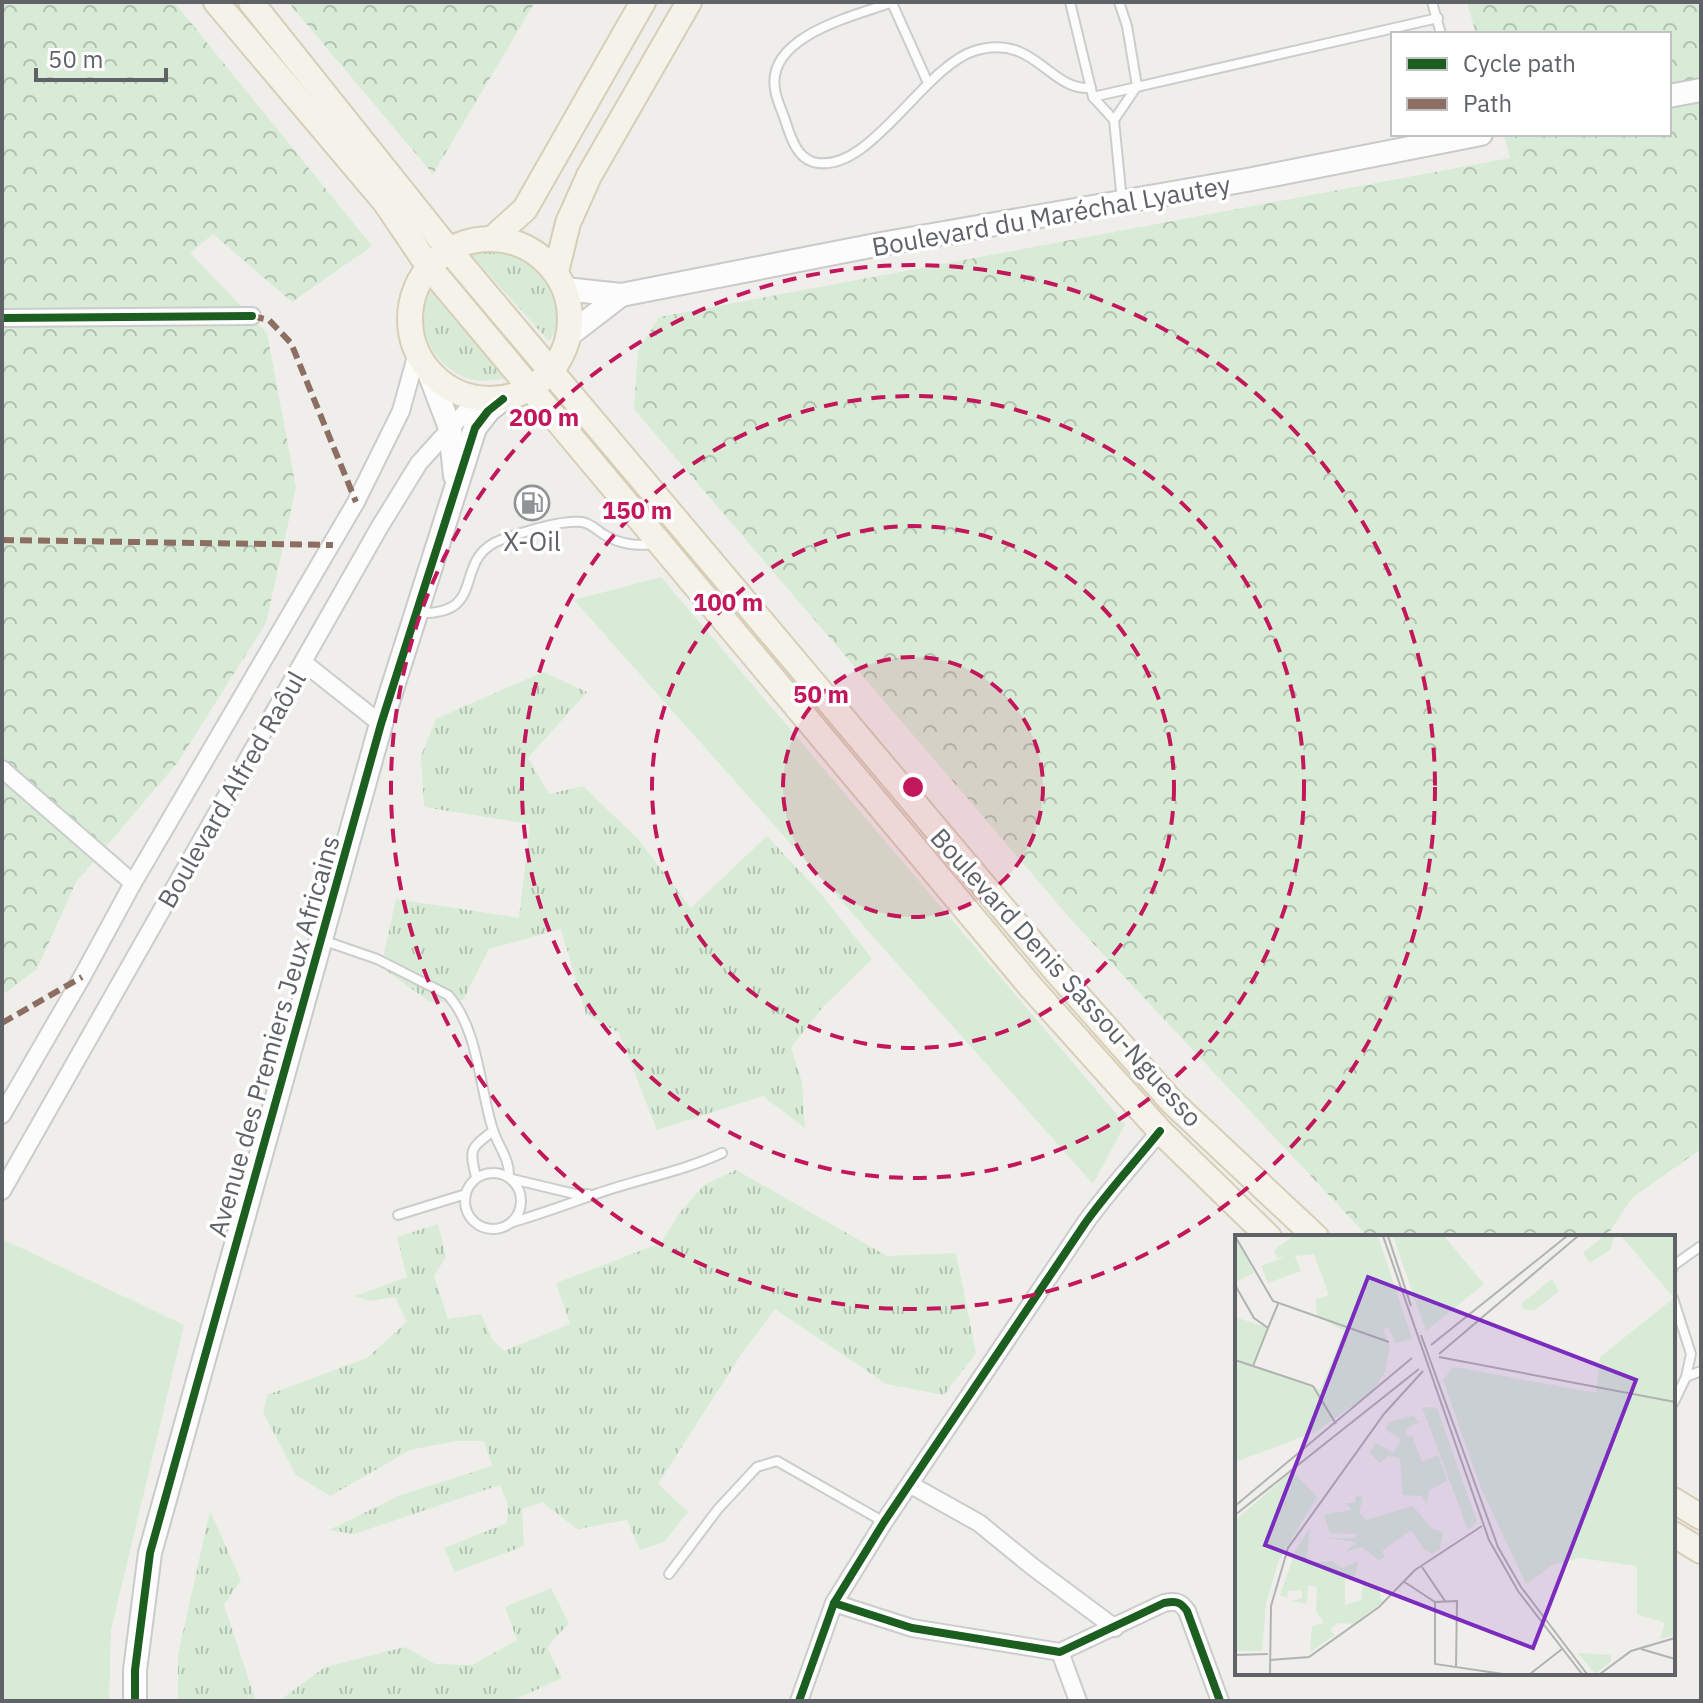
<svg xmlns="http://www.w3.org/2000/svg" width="1703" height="1703" font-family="'IBM Plex Sans',sans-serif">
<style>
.grass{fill:url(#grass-tufts)}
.forest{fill:url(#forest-crowns)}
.park{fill:#d8ebd6}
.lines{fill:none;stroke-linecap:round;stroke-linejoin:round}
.lane-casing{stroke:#cbcccc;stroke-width:12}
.street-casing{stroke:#cbcccc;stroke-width:20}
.secondary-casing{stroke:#cacacb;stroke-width:26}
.primary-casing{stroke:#d7ceb8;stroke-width:28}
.lane{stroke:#fdfcfc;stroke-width:8}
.street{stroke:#fdfcfc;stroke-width:16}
.secondary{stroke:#fdfcfc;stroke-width:22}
.primary{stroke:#f4f2e9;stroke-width:24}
.quiet{stroke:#8d6e63;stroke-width:6;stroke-dasharray:12 6;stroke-linecap:butt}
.cycleway-casing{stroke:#fff;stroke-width:13}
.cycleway{stroke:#1b5e20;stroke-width:8}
.ring{fill:none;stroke:#c2185b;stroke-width:4;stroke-dasharray:14 10}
.labels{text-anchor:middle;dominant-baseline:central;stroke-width:7;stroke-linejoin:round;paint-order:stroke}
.street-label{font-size:26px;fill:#5f6368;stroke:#fff}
.poi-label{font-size:26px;fill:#5f6368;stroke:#fff}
.inset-road{fill:none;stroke:#b1b2b2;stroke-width:2}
.view{fill:#7b2cbf;fill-opacity:0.15;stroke:#7b2cbf;stroke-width:4}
.inset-edge{fill:none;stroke:#5f6368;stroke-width:4}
.centre{fill:#c2185b;stroke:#fff;stroke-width:4}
.ring-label{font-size:24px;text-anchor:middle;font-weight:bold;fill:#c2185b;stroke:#fff;stroke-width:7;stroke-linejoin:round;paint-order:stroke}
</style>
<defs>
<pattern id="grass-tufts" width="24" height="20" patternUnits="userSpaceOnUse" patternTransform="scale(2)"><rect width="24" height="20" fill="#d8ebd6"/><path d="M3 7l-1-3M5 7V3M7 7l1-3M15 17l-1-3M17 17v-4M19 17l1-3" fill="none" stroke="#b2c2b1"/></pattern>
<pattern id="forest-crowns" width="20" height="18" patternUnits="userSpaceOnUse" patternTransform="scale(2)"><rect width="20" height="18" fill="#d8ebd6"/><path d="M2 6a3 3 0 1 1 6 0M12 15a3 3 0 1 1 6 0" fill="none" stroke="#b2c2b1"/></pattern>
</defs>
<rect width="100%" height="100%" fill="#efeeea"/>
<!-- grass -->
<g class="grass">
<path d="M484,248C498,249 514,251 526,259C552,274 568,316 549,341L470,254Z"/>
<path d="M429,287L506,378C495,380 485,382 474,380C433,370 411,325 429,287Z"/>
<path d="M543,672L587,692L528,758L549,794L583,786L637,838L691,908L767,836L823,896L872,959L823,1007L791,1047L802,1083L805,1128L763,1096L657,1130L619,1033L586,1014L561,929L489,949L463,1000L430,1002L381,967L396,899L519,918L530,824L424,807L421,756L436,719Z"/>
<path d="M736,1170L887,1256L956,1253L976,1353L944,1395L886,1384L775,1309L742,1353L658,1484L688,1512L664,1542L640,1550L627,1520L577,1529L542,1502L522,1509L524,1546L455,1572L444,1548L507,1523L508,1505L500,1485L354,1534L329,1530L401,1495L492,1466L484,1441H456L410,1450L330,1496L296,1475L263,1412L267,1395L367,1358L407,1322L395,1297L369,1301L355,1296L407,1277L397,1237L438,1224L446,1257L434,1276L448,1319L481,1314L492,1339L504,1351L570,1324L556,1283L661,1243L681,1211L704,1185Z"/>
<path d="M210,1511L241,1580L224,1605L256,1701H178V1655Z"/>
<path d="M551,1588L569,1623L547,1647L562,1678L512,1701H279L325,1667L405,1647L435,1664L472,1665L517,1640L505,1607Z"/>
</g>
<!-- forest -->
<g class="forest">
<path d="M2,2H174L372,246L292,302L213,234L190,253L267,333L296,488L266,623L178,762L76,882L37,969L2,995Z"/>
<path d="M288,2H535L433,174Z"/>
<path d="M1467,2H1701V1149L1632,1198L1606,1237H1368L1075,924L634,409L638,351L659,317L1510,158L1504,134H1669V34H1476Z"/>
</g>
<!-- park -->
<g class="park">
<path d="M661,577L1125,1124L1093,1184L574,600Z"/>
<path d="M2,1239L184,1325L111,1630L109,1701H2Z"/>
</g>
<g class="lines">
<!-- lane casing -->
<g class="lane-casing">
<g id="lane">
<path d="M893,2C858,15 766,35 775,89C776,100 783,112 786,123C791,138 797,157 813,162C868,177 922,68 974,51C1035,32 1048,91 1091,88"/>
<path d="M1070,2L1093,97L1114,120L1122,201"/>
<path d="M1432,2L1441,34"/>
<path d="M892,3L928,83"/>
<path d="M1093,97L1438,18"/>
<path d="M1114,120L1137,86L1127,26L1119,2"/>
<path d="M419,613C491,615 449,558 503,539C524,532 560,520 582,522C590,523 597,530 603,534C621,545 636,546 657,544"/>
<path d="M322,940L377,959L448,995C479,1030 479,1087 493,1130C498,1146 510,1159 509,1177"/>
<circle cx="493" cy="1201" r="28"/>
<path d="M476,1177C469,1148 470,1149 493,1131"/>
<path d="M512,1179L575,1194H588"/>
<path d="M398,1215L466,1194"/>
<path d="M513,1222C541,1214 568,1204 596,1194C638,1179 681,1172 722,1153"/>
<path d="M1673,1268L1674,1265L1701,1246"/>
<path d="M1673,1298L1691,1354L1686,1377L1673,1404"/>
<path d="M1686,1377L1701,1371"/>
<path d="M669,1574L718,1509L757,1467L777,1461L884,1522"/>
</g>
</g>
<!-- street casing -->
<g class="street-casing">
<g id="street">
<path d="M2,318L252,316"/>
<path d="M303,662L381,724"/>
<path d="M2,769L133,883"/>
<path d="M2,1115L82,977L133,883L356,502L401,411L417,353"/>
<path d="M2,1191L379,528L419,463L477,399"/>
<path d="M911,1485L979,1523L1033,1567L1115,1628"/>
<path d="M834,1603L912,1628L1060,1652L1164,1603C1175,1601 1180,1601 1187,1611L1220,1701"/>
<path d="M1060,1652L1078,1701"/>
<path d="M799,1701L834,1603L884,1522L1086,1222C1109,1190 1135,1162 1160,1131"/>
</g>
</g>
<!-- secondary casing -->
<g class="secondary-casing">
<g id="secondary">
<path d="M1669,96L1701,90"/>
<path d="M565,289L621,295L881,244L1247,180L1481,134"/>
<path d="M569,335L621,295"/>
<path d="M428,370L450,428L455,476"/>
<path d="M135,1701V1670L150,1553L381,724L475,428L488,411L503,399"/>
</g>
</g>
<!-- primary casing -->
<g class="primary-casing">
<g id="primary">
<path d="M216,2L385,202L429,267L1030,986L1160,1131L1269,1237"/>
<path d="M251,2L449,250L1054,969L1172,1102L1316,1237"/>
<circle cx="490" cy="319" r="80"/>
<path d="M492,239L525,209L643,2"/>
<path d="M556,272L568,223L589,176L689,2"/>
<path d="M1673,1500L1701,1517"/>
<path d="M1673,1534L1701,1551"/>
</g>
</g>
<!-- lane -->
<use href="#lane" class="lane"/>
<!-- street -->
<use href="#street" class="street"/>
<!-- secondary -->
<use href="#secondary" class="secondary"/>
<!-- primary -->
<use href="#primary" class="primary"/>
<!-- quiet -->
<g class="quiet">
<path d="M252,316L269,320L291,343L356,502"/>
<path d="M2,540L333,545"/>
<path d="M2,1023L82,977"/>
</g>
<!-- cycleway casing -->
<g class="cycleway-casing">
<g id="cycleway">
<path d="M2,318L252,316"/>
<path d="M834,1603L912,1628L1060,1652L1164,1603C1175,1601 1180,1601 1187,1611L1220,1701"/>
<path d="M135,1701V1670L150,1553L381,724L475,428L488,411L503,399"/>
<path d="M799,1701L834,1603L884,1522L1086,1222C1109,1190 1135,1162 1160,1131"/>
</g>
</g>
<!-- cycleway -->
<use href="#cycleway" class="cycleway"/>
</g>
<!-- distance rings -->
<circle cx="913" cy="787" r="130" fill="#c2185b" fill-opacity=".12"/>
<g class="ring">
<circle cx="913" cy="787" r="130"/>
<circle cx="913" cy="787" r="261"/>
<circle cx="913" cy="787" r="391"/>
<circle cx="913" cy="787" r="522"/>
</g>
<!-- icons -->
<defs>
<g id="fuel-ring" transform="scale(1.8)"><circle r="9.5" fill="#fff" stroke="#919496" stroke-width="1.5"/><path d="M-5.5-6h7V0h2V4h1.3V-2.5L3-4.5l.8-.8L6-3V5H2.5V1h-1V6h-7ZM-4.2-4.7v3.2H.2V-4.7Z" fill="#919496"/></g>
</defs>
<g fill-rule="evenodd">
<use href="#fuel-ring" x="532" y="503"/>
</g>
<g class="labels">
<!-- street labels -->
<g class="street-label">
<text transform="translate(1051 215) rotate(-10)">Boulevard du Maréchal Lyautey</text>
<text transform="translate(231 789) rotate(-60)">Boulevard Alfred Raôul</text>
<text transform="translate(1067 977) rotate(48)">Boulevard Denis Sassou-Nguesso</text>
<text transform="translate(273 1036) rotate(-74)">Avenue des Premiers Jeux Africains</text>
</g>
<!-- poi labels -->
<g class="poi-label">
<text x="532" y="541">X-Oil</text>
</g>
</g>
<!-- overview -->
<g transform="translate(1235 1235)">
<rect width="440" height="440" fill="#efeeea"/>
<path d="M369,1H379L376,14L355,28L348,18ZM317,44L324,56L299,76L289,74L286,69ZM178,181L184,187L171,194V200L177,201L187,227L203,220L212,246L194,255L192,269L187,261L168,260L165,223L153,221L145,228L135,218L141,208L159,218L166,204L151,195L154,187ZM121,261L128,262L124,277L131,285L178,271L197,294L208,297L205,314L197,319L189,314L176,295L147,316L150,322L144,325L127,312L110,317L122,307L92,303H121L122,299L95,298L89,280L117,275L111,268H120ZM75,293L71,328L97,326L107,333L124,326L120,340L110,342V370L126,365L128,346L144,354L147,367L120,389L102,388L95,395L100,400L75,417L77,391L89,388L81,376L82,352L73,350L72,369L57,366L67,363V355L53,356L52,363L45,360L61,314Z" fill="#d8ebd6"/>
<path d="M0,1L19,38L0,47ZM58,1H143L177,104L161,108L153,92L148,94L155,111L150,137L137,157L80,197L0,227V124L85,155L109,96L82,81L81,64L94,60L79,19L42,23L39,15ZM158,1H209L249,49L191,96ZM386,1H440V400L425,404L430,388L402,379V331L345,323L317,330L291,349L246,253L208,145L218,132L361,158L365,122L439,63Z" fill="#d8ebd6"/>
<path d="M59,19L66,36L33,48L26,31ZM396,162L440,169V252L424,242L405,200ZM187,172L202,173L242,287L233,295ZM57,236L82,262L43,327L31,369L27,416H0L2,284ZM343,418L376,420V426L360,439Z" fill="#d8ebd6"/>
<path d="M0,82L33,93L18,131L0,124Z" fill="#d8ebd6"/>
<path class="inset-road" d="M0,1L38,66L154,107M148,1L254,305L283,356L347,439M153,1L176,71M0,50L19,83L33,93L43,69M186,100L263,312L286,352L352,439M196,110L332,1M204,119L343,1M204,122L440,167M0,125L78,151L101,189M18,131L33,93M0,271L177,123M0,280L184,134M187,332L210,366M168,346L200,367L222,366L221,431M200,367V429L268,439M406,414L440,424M0,420L33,419M34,425L74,422L144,372L180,335L247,291M35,439L36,371L53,313L149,179L188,136M295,439L327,414M365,439L396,416L440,403"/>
<path class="view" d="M133,42L401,145L298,413L30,310Z"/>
<rect width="440" height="440" class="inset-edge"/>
</g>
<circle cx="913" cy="787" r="12" class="centre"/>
<g class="ring-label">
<text x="544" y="426">200 m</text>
<text x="637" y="519">150 m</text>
<text x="728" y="611">100 m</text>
<text x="821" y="703">50 m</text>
</g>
<!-- border -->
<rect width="1703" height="1703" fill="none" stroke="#5f6368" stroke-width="8"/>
<!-- legend -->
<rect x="1391" y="32" width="280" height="104" fill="#ffffff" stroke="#bfc1c3" stroke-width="2"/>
<rect x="1407" y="58" width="40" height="12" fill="#1b5e20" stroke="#bfc1c3" stroke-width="2"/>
<text x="1463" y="72" font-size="24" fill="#5f6368">Cycle path</text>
<rect x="1407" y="98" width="40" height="12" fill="#8d6e63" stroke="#bfc1c3" stroke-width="2"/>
<text x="1463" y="112" font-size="24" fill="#5f6368">Path</text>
<!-- scale -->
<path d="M36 68v12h130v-12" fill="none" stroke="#5f6368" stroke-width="4"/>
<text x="48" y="68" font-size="24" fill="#5f6368" stroke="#ffffff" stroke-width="6" paint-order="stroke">50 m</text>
</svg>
